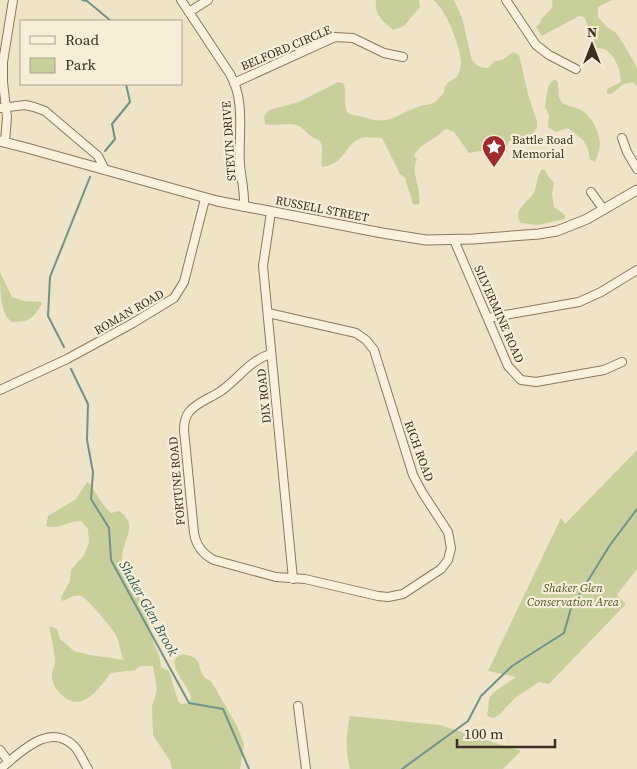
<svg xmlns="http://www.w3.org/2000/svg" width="637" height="769" font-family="'Source Serif 4',serif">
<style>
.green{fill:#c9cf9b}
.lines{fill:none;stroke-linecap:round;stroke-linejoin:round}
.stream{stroke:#6f938a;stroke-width:2}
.minor-casing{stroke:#8d765c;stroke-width:10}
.tertiary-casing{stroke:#8d765c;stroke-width:11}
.minor{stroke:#faf1dc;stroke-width:8}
.tertiary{stroke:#faf1dc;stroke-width:9}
.labels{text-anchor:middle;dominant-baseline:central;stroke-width:4.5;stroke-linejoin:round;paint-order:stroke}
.street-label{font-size:12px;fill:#3d2e20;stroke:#f7eed8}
.poi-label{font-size:12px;fill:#3d2e20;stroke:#f7eed8;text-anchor:start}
.park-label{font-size:12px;font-style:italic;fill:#4d5a26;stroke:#f7eed8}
.water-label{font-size:14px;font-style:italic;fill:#2f5d5a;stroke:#f7eed8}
</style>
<rect width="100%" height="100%" fill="#f0e4c8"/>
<!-- green -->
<g class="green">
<path d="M376,0H419L420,7L404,26L393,30C383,21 374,15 376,0Z"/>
<path d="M433,0H454L462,18L472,60C476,66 481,68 488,68L495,61L502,60L513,52L519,55L529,98L537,121V128L532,134L509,141L505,151L487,150L469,153L454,132L446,129C442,131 440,134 436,137C427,143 419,145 414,156L417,159C410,173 422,189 419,204L415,205L413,204L405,178L400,174L382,138C373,138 367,136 359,139C347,143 344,165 322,167C320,158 325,147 319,140C306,136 306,128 296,125C286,122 274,127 265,124L264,116L269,110L299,102L338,82L343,83C348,91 342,105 348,113C352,116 358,115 363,117C391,126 392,116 418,107C424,104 430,106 436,101C438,99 442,95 444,92C445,88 443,88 446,85C449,81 455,79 458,75C460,70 462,65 461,60C459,44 446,9 433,0Z"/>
<path d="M552,0H612L598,7V17L607,27L616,33L626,48L637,68V86L633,82L624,84L611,94H607V89L621,82C621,71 615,54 604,49C601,48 595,48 591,48L590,46L593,37L584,17L579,16L542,36L536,27C541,24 539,21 543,17C549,11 554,10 552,0Z"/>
<path d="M554,79L558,82L559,97L562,103C568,106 575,107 581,110C593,117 603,137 599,151C598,155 596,158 595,162L590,159L588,149L583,140L568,128L556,132L548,127L549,116L545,107L546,97L549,85Z"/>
<path d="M542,169L545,170L549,178L554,182L552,194L554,207L565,215V219L538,225L521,223C511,209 529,203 534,192C537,185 537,176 542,169Z"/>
<path d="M0,272L12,297L24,301L41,302L42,304C39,308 36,314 32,317C29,320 22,322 17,322C0,325 0,286 0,272Z"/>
<path d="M637,450V569L617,595L626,604L549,684L539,682L515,698L500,714L494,718L489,717L487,715C489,709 488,705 489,700C490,692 510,682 516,677L488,671L561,518L565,524Z"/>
<path d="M87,482L90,484C97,494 101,504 111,513L119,511C144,528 114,545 124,570C128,580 134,588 139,597C147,611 149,626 153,641C157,653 160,653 161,667L169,671L178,701L181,704L189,703C191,699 191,696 189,692C186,684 167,664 178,656C182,653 188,655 193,657C204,662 195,675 211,681L237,726L244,744L240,769H172L170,761L153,735L152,706L157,690L153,666H140L135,670L111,673C100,687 82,714 63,696C57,691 53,685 52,677C51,672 55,667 55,662C55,653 51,636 49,627H52L57,629L60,639L74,651L90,655L124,660C120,652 120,645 117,637C115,631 86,597 81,596C75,594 68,599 62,601L61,597L70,581L71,570L84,555L89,543L88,529L81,521C66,521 61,530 46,526L48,516L76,499Z"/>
<path d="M350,716L440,725L521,751L503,769H350C345,750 346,734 350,716Z"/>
</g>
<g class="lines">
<!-- stream -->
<g class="stream">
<path d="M82,0L87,1L111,21"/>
<path d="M105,151L115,139L112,124L130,102L126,84"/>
<path d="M64,347L48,316L50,277L90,177"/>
<path d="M71,369L88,404L87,440L93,472L91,499L109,528L111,560L189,703L223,709L249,769"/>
<path d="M402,769L468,721L481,696L512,666L564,633L571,608L610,545L637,509"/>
</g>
<!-- minor casing -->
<g class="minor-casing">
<g id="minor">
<path d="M181,0L230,74C246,102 238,134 240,164C241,178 245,192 244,207"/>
<path d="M506,0L536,45L549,55L576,69"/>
<path d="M189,12L208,0"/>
<path d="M234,83L335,37L353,38L384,53L403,57"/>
<path d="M0,108L25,105L34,107L45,111L98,156L105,170"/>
<path d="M622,138L627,152L637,169"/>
<path d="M5,142L7,117L3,82V62L13,0"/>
<path d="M591,192L604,210"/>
<path d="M271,212L263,266L293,579"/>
<path d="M454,240L508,366L521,380L536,382L604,370L622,362"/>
<path d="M268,313L356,333L366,340L374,350L413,475L422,492L448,532L451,548L448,560L441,569L403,594L388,597L378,596L305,579L276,577L214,560C202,554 196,545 194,533L184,430C184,424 185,417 189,412C197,402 211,398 221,391C238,379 251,359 271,354"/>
<path d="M488,318L579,302L601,292L637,270"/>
<path d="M0,390L67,359L133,323L174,298L184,282L205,199"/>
<path d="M298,706L306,769"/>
<path d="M0,750L9,762"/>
<path d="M0,769C19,754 49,721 74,746C80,752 83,761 88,769"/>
</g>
</g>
<!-- tertiary casing -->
<g class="tertiary-casing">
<path id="tertiary" d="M0,141L27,148L217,201L382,233L426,240L473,239L539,234L557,231L587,219L637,190"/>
</g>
<!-- minor -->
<use href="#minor" class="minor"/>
<!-- tertiary -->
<use href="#tertiary" class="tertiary"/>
</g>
<!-- icons -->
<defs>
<g id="sight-pin" transform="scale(1.25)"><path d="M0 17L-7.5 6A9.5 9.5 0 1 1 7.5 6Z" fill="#9e2a2b" stroke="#f7eed8"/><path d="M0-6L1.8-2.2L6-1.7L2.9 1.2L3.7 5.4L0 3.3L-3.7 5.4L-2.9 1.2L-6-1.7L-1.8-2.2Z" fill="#fff"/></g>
</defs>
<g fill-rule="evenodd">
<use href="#sight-pin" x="494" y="147"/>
</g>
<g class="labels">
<!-- street labels -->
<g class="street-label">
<text transform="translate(286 48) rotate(-23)">BELFORD CIRCLE</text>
<text transform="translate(229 141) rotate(-94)">STEVIN DRIVE</text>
<text transform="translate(322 209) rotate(11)">RUSSELL STREET</text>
<text transform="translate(129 312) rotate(-30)">ROMAN ROAD</text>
<text transform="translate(499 314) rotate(66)">SILVERMINE ROAD</text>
<text transform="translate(264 396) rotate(-96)">DIX ROAD</text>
<text transform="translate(419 451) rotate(70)">RICH ROAD</text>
<text transform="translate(177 481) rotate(-95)">FORTUNE ROAD</text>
</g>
<!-- poi labels -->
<g class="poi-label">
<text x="512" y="140">Battle Road<tspan x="512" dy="14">Memorial</tspan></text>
</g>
<!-- park labels -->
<g class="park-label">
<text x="573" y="588">Shaker Glen<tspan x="573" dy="14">Conservation Area</tspan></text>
</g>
<!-- water labels -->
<g class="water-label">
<text transform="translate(149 608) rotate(61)">Shaker Glen Brook</text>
</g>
</g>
<!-- legend -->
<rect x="20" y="20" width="162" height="65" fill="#f7eed8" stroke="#ada18e"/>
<rect x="30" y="36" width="25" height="8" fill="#faf1dc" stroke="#ada18e"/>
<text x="65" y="45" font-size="15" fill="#3d2e20">Road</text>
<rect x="30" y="58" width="25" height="15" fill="#c9cf9b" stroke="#ada18e"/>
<text x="65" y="70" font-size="15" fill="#3d2e20">Park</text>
<!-- north arrow -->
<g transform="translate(592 45)" stroke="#f7eed8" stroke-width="4" paint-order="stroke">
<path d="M0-4L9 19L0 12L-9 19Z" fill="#3d2e20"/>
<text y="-8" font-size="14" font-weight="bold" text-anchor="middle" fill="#3d2e20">N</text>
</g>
<!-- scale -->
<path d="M457 739v8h98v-8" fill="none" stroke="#3d2e20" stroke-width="2.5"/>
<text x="464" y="739" font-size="15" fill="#3d2e20" stroke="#f7eed8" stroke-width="4" paint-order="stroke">100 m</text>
</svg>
